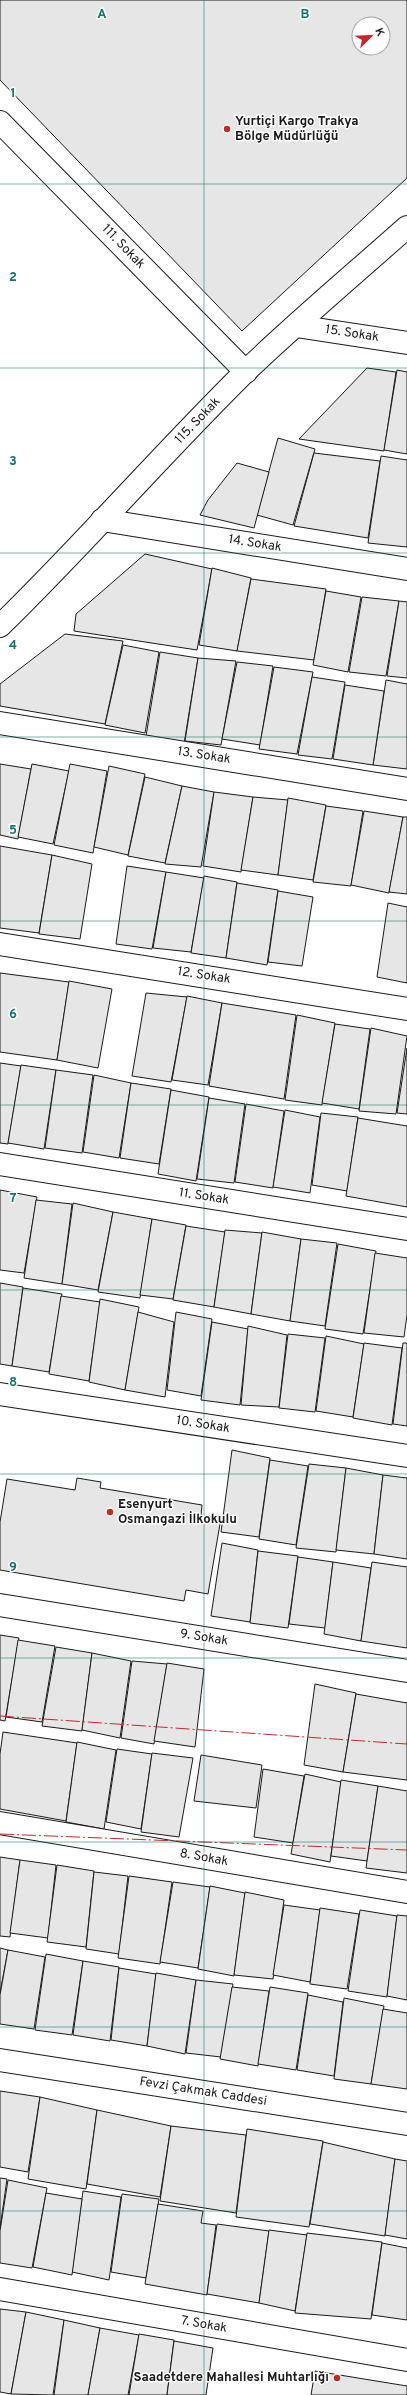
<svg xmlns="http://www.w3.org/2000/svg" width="407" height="2395" font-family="Overpass,sans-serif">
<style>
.building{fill:#e6e6e6;stroke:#1a1a1a;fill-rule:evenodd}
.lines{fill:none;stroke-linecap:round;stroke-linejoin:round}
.minor-casing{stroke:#1a1a1a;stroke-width:24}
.minor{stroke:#fff;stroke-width:22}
.power{stroke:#c62828;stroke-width:1;stroke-dasharray:14 3 2 3;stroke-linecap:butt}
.grid{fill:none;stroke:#0f766e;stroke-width:1;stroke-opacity:0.55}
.poi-dot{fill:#c62828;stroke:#fff;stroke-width:1.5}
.labels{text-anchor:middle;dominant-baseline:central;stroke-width:3;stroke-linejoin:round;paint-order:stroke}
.poi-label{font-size:13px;font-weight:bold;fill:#1a1a1a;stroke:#fff;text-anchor:start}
.street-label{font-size:13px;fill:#1a1a1a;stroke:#fff}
.grid-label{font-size:13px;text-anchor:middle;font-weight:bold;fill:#0f766e;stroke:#fff;stroke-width:3;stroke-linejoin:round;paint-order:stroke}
</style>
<rect width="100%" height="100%" fill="#fff"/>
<!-- building -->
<g class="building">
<path d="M0,0H407V178L242,331L0,80ZM359,24H383V48H359Z"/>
<path d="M367,368L396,372L384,451L299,439Z"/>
<path d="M397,370L407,372V454L384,450Z"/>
<path d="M278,438L315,449L293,525L257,515Z"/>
<path d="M314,453L380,461L368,538L294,526Z"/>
<path d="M381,456L407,460V547L368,543Z"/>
<path d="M237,463L269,472L254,528L200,515L208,500Z"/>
<path d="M145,554L212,569L197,650L74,631L76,614Z"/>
<path d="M212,568L251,578L237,651L199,645Z"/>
<path d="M251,579L326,589L314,660L237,651Z"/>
<path d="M326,591L361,597L348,672L313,665Z"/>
<path d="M362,597L399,601L386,676L349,672Z"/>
<path d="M399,601L407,602V678L387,676Z"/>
<path d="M65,634L123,641L105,724L0,706V684Z"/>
<path d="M123,645L159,652L145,733L105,725Z"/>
<path d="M160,652L198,658L184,744L146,736Z"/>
<path d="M198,658L236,661L221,745L185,741Z"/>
<path d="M237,662L273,666L260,745L222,739Z"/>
<path d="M274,667L313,672L297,754L259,749Z"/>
<path d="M312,677L345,682L332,759L298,755Z"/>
<path d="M386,680L407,684V769L373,765Z"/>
<path d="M345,685L384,691L373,765L333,759Z"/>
<path d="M0,764L31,769L18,839L0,835Z"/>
<path d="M32,764L69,771L53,844L18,837Z"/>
<path d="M70,764L107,771L93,853L54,845Z"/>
<path d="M109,766L145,774L128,855L94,847Z"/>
<path d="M145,777L182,786L165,863L128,856Z"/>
<path d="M182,786L214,792L201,867L165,864Z"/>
<path d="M214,792L253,797L241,872L203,866Z"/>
<path d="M253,797L288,800L278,875L241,870Z"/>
<path d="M288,798L326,805L313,880L278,875Z"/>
<path d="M326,806L363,811L351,886L313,882Z"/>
<path d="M364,811L403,817L389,893L351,885Z"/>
<path d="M403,817H407V894L389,892Z"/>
<path d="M0,846L52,855L39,933L0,928Z"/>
<path d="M52,855L92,864L80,939L39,934Z"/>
<path d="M127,866L166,872L152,949L116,944Z"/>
<path d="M166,872L204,878L191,952L153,948Z"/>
<path d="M204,876L237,882L226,958L191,953Z"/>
<path d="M237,883L278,890L267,965L226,958Z"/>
<path d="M278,891L313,897L302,966L268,962Z"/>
<path d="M388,903L407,907V983L377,977Z"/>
<path d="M0,973L69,982L57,1060L0,1052Z"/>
<path d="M69,981L112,989L98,1068L57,1060Z"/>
<path d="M146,993L187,997L171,1082L132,1076Z"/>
<path d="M187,996L222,1003L208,1085L172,1080Z"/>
<path d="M222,1003L296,1015L284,1099L209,1086Z"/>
<path d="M297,1015L335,1023L322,1105L285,1100Z"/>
<path d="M335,1024L370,1029L359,1109L322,1103Z"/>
<path d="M371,1028L407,1036L396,1114L359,1111Z"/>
<path d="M407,1048V1114L397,1113Z"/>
<path d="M0,1063L21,1066L8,1144L0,1143Z"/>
<path d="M21,1065L56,1070L44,1149L8,1143Z"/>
<path d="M56,1070L93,1075L82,1153L45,1148Z"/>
<path d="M94,1075L131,1083L119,1158L83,1152Z"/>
<path d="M131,1083L171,1089L159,1164L120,1158Z"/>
<path d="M171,1090L209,1097L196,1181L158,1174Z"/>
<path d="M209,1098L245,1104L234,1183L197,1179Z"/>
<path d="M246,1104L284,1111L273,1188L235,1182Z"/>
<path d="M285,1110L320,1117L310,1193L273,1187Z"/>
<path d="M321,1113L358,1117L347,1191L312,1185Z"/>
<path d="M358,1118L407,1126V1207L346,1196Z"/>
<path d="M0,1190L37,1197L24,1273L0,1270Z"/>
<path d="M36,1200L72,1204L62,1284L24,1278Z"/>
<path d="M73,1203L113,1212L98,1290L62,1284Z"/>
<path d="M113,1212L152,1219L140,1298L98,1292Z"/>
<path d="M152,1219L186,1225L173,1299L140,1295Z"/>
<path d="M186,1226L225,1232L214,1307L173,1300Z"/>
<path d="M225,1230L262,1233L251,1314L214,1307Z"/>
<path d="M262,1232L301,1239L290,1321L251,1314Z"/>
<path d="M301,1239L337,1243L325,1326L290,1321Z"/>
<path d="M338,1244L376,1251L363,1334L325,1329Z"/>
<path d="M375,1253L407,1258V1315L404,1337L364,1333Z"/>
<path d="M0,1283L23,1287L12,1366L0,1364Z"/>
<path d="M23,1288L62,1294L49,1372L12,1366Z"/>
<path d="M61,1296L100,1302L89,1381L49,1374Z"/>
<path d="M100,1299L139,1307L125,1390L89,1382Z"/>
<path d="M138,1312L174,1322L165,1397L125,1390Z"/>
<path d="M176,1312L212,1319L201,1396L167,1390Z"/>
<path d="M212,1322L248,1329L240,1405L201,1400Z"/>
<path d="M248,1326L287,1335L279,1407L241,1405Z"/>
<path d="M288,1334L325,1338L315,1412L279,1408Z"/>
<path d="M326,1336L364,1344L353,1417L316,1411Z"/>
<path d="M364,1343L402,1348L392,1425L353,1418Z"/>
<path d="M403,1343H407V1426L393,1424Z"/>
<path d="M232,1450L270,1458L259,1537L221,1532Z"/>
<path d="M270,1460L308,1466L296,1545L259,1539Z"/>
<path d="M309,1464L346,1468L336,1552L296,1548Z"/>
<path d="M346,1468L383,1475L374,1554L336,1550Z"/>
<path d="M383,1475L407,1478V1559L374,1554Z"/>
<path d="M77,1478L101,1482L100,1488L202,1505L201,1515L221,1518L208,1594L186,1590L184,1601L0,1570V1522L7,1479L75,1490Z"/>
<path d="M222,1543L258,1550L250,1622L211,1616Z"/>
<path d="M258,1551L298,1556L288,1628L250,1623Z"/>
<path d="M298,1557L333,1562L325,1628L289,1624Z"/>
<path d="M333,1562L371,1568L361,1641L324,1634Z"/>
<path d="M372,1562L407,1567V1648L361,1641Z"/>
<path d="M0,1635L19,1638L5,1721L0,1720Z"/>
<path d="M18,1640L55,1646L42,1722L6,1717Z"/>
<path d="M56,1647L92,1653L82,1731L42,1726Z"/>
<path d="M92,1653L131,1661L120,1738L82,1730Z"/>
<path d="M132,1661L167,1664L154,1744L121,1738Z"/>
<path d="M167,1663L204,1669L195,1747L154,1741Z"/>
<path d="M315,1684L356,1693L343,1772L304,1765Z"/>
<path d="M356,1694L407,1703V1780L343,1772Z"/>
<path d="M3,1732L77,1743L66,1821L0,1809V1754Z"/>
<path d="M77,1742L116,1750L104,1829L66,1822Z"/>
<path d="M117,1749L152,1754L141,1829L106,1822Z"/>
<path d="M152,1753L193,1758L179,1837L141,1832Z"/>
<path d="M201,1755L262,1765L256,1808L194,1801Z"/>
<path d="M263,1769L304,1776L293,1843L254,1837Z"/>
<path d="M305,1774L341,1782L330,1862L291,1854Z"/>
<path d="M341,1780L378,1786L367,1861L331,1856Z"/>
<path d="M378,1786L407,1791V1873L366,1868Z"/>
<path d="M0,1857L20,1860L10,1937L0,1936Z"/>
<path d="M20,1860L56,1865L48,1938L10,1933Z"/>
<path d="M57,1865L94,1871L86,1947L47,1942Z"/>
<path d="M94,1872L128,1876L119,1954L86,1949Z"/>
<path d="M129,1876L172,1882L160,1964L118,1958Z"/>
<path d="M173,1882L210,1887L198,1968L160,1962Z"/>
<path d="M210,1886L245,1893L234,1976L198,1969Z"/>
<path d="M245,1892L284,1900L273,1979L234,1975Z"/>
<path d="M284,1905L320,1910L310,1982L273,1975Z"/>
<path d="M320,1908L359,1914L347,1989L310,1984Z"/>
<path d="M360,1910L397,1916L387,1997L348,1991Z"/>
<path d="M397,1915L407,1916V2000L387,1996Z"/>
<path d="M0,1948L8,1950L0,1993Z"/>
<path d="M8,1950L45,1957L34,2029L0,2024V1995Z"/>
<path d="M46,1954L83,1961L72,2035L35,2030Z"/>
<path d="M83,1961L119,1967L110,2041L73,2035Z"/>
<path d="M119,1968L156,1974L147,2046L111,2040Z"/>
<path d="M156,1973L196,1980L185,2054L147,2046Z"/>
<path d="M196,1980L233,1984L221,2057L186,2053Z"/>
<path d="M232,1987L269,1991L258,2066L220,2059Z"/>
<path d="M270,1987L308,1993L296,2070L258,2064Z"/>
<path d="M308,1995L343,2002L334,2076L297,2070Z"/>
<path d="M344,1998L384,2006L371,2084L334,2079Z"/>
<path d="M383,2009L407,2013V2089L371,2084Z"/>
<path d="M0,2091L40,2097L28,2172L0,2167Z"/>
<path d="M40,2097L97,2110L86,2189L28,2179Z"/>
<path d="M97,2110L171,2126L160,2197L87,2184Z"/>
<path d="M171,2126L246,2135L236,2213L160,2201Z"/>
<path d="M247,2129L323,2141L309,2227L236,2217Z"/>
<path d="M323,2142L395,2159L385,2236L310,2224Z"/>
<path d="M395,2159L407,2161V2239L385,2235Z"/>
<path d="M0,2178L7,2179L0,2228Z"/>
<path d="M8,2180L47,2188L32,2268L0,2263V2231Z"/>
<path d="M83,2191L121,2197L109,2280L72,2272Z"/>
<path d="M46,2193L82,2199L72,2275L33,2267Z"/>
<path d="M122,2194L159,2199L146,2278L111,2272Z"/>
<path d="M158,2204L203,2211L201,2223L216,2225L207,2295L145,2284Z"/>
<path d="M217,2224L269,2231L259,2303L207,2294Z"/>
<path d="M269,2230L307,2235L295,2311L259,2303Z"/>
<path d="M307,2233L382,2242L371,2319L295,2313Z"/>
<path d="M382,2243L407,2248V2320L372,2315Z"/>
<path d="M0,2309L26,2312L11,2394L0,2392Z"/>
<path d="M26,2312L64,2320L53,2395L11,2394Z"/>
<path d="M64,2320L100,2328L88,2395H54Z"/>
<path d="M100,2328L139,2335L128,2395H88Z"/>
<path d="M139,2334L174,2340L167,2395H129Z"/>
<path d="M174,2341L213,2348L206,2395H167Z"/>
<path d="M315,2371L407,2386V2395H311Z"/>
</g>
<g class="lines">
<!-- minor casing -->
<g class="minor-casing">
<g id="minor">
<path d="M0,122L246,372"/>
<path d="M296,326L407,343"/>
<path d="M102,520L407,569"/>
<path d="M0,626C84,544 161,455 245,372C297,322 353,275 407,227"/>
<path d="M0,723L407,789"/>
<path d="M0,944L407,1009"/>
<path d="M0,1164L407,1229"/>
<path d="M0,1394L407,1456"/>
<path d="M0,1605L407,1671"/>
<path d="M0,1823L407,1892"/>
<path d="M0,2060L407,2124"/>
<path d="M0,2289L407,2360"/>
</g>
</g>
<!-- minor -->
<use href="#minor" class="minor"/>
<!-- power -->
<g class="power">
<path d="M0,1716L407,1744"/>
<path d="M0,1834L407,1850"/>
</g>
</g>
<!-- grid -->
<path class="grid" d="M204,0V2395M0,184H407M0,368H407M0,553H407M0,737H407M0,921H407M0,1105H407M0,1290H407M0,1474H407M0,1658H407M0,1842H407M0,2027H407M0,2211H407"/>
<!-- markers -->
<g class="poi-dot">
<circle cx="227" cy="129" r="4"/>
<circle cx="110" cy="1512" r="4"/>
<circle cx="337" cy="2378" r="4"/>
</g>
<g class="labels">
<!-- poi labels -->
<g class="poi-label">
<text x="235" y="122">Yurtiçi Kargo Trakya<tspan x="235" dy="15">Bölge Müdürlüğü</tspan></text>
<text x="118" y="1505">Esenyurt<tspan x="118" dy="15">Osmangazi İlkokulu</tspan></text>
<text x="329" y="2378" text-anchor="end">Saadetdere Mahallesi Muhtarlığı</text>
</g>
<!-- street labels -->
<g class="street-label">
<text transform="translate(123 247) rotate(46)">111. Sokak</text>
<text transform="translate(352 334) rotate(9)">15. Sokak</text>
<text transform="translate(198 421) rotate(-46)">115. Sokak</text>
<text transform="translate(255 544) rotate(9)">14. Sokak</text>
<text transform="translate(204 756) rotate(9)">13. Sokak</text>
<text transform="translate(204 976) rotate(9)">12. Sokak</text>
<text transform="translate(204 1197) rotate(9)">11. Sokak</text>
<text transform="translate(203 1425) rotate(9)">10. Sokak</text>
<text transform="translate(204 1638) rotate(9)">9. Sokak</text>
<text transform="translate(204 1858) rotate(10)">8. Sokak</text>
<text transform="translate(203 2092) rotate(9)">Fevzi Çakmak Caddesi</text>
<text transform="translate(204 2325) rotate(10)">7. Sokak</text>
</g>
</g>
<g class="grid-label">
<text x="102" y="18">A</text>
<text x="305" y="18">B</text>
<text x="13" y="97">1</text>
<text x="13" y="281">2</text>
<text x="13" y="465">3</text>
<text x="13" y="649">4</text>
<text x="13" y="834">5</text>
<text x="13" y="1018">6</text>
<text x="13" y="1202">7</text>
<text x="13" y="1386">8</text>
<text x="13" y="1571">9</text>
</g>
<!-- north arrow -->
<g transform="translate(371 36) rotate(66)"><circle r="19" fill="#ffffff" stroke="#a3a3a3"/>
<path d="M0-3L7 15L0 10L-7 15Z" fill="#c62828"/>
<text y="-6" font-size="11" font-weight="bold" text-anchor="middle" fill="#1a1a1a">K</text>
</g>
</svg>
